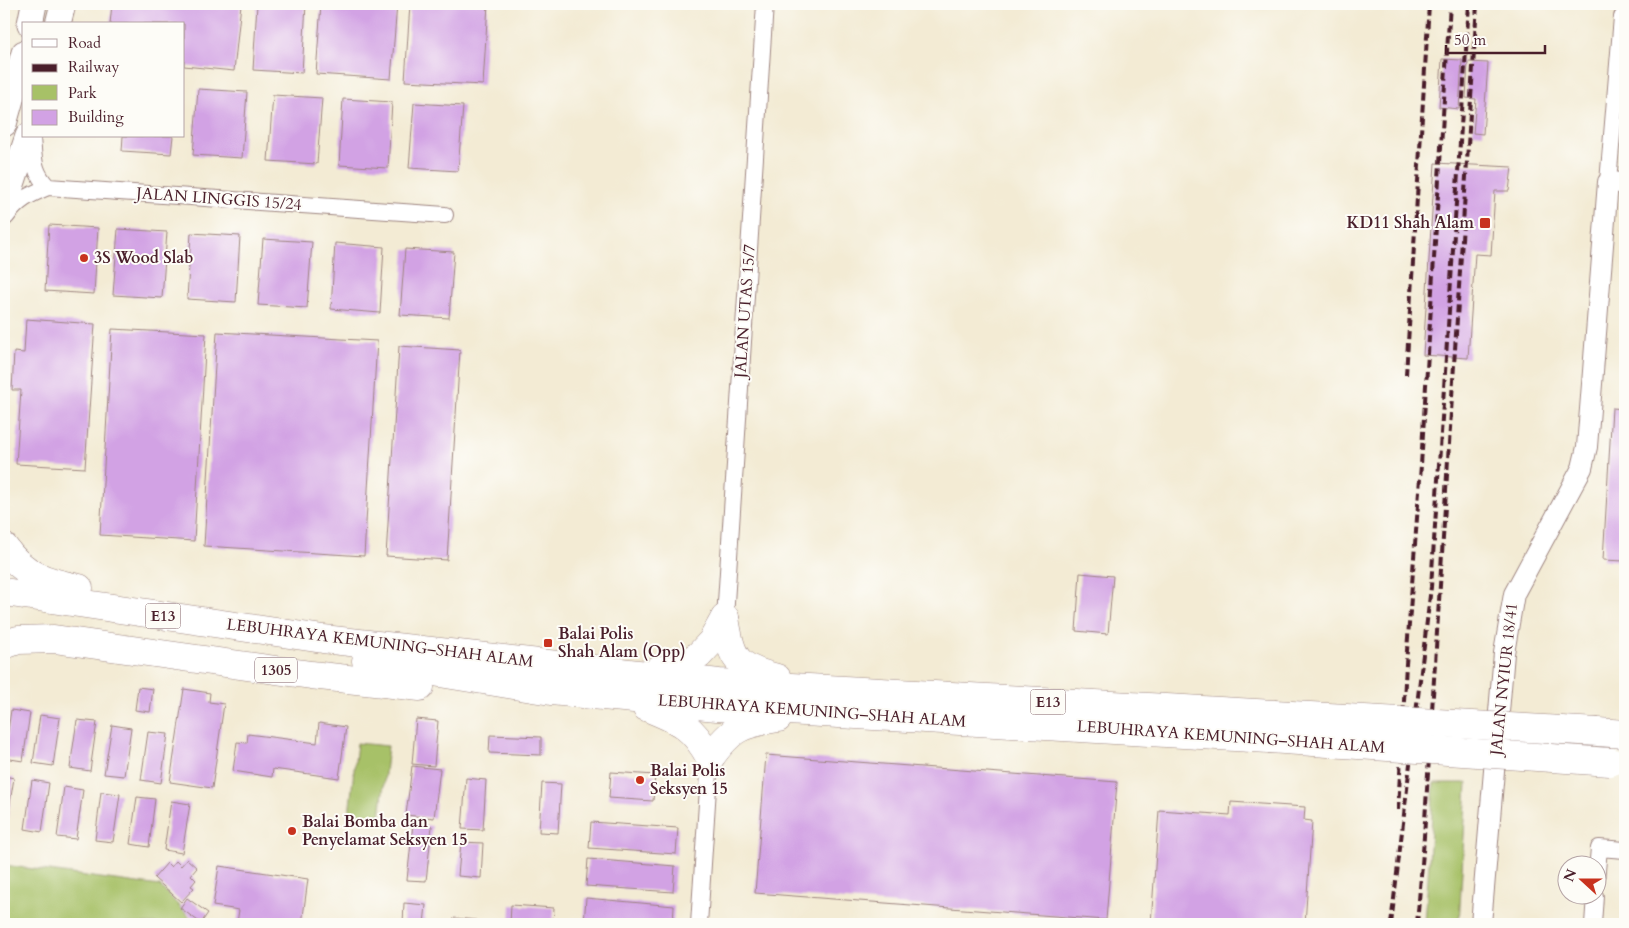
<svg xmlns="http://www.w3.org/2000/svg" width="1629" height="928" font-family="Cardo,serif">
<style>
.green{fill:#a7c167;stroke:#787049}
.building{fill:#d2a2e4}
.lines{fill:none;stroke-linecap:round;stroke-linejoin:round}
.minor-casing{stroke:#9e8580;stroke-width:18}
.tertiary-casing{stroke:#9e8580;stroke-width:22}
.primary-casing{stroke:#9e8580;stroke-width:27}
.motorway-casing{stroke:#9e8580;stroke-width:29}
.minor{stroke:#fff;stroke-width:16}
.tertiary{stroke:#fff;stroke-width:20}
.primary{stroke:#fff;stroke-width:25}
.motorway{stroke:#fff;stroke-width:28}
.rail{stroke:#4a1f2b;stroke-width:4;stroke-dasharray:8 4;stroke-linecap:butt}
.motorway-bridge-casing{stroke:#9e8580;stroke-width:29;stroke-linecap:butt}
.motorway-bridge{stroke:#fff;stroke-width:28}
.poi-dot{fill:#c8321e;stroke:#fdfcf7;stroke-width:2}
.labels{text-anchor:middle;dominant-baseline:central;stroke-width:4;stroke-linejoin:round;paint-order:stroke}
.shield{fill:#fdfcf7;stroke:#806168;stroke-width:1}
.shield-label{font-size:15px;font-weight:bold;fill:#4a1f2b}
.street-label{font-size:16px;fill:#4a1f2b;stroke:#fdfcf7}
.poi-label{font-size:16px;font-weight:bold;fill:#4a1f2b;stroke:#fdfcf7;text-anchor:start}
</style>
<rect width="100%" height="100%" fill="#fdfcf7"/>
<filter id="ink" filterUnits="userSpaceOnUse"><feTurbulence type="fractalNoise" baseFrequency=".02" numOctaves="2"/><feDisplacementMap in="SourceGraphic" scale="10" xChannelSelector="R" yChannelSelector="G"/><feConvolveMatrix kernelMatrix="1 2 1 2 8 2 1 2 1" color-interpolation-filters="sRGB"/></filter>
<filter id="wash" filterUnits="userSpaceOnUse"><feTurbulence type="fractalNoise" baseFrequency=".0096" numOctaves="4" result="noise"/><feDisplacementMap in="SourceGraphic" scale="20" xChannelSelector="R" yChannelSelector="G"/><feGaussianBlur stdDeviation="1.12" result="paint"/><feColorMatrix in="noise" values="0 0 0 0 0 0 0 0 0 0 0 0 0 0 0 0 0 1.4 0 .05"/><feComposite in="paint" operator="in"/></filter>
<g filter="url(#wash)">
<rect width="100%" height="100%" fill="#f3ebd4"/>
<!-- green -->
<g class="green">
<path d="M357,743L388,746L380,818L349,815Z"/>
<path d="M1434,783H1467L1459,924H1425Z"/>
<path d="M4,865L160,886L196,924H4Z"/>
</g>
<g id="blocks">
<!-- building -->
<g class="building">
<path d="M112,4H241L234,71L184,66V24H110Z"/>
<path d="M257,4H306L302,73L253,70Z"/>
<path d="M321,4H397L391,79L316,74Z"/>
<path d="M410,4H488L483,85L405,81Z"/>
<path d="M1442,59L1462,60L1459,109L1439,107Z"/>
<path d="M1468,62L1488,63L1483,134L1473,133L1476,99L1466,98Z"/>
<path d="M198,89L247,92L242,158L193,155Z"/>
<path d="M273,95L322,98L317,164L268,161Z"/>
<path d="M343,99L392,102L388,168L339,165Z"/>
<path d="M414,103L463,106L458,171L409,168Z"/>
<path d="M123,136H173L171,154L122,151Z"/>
<path d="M1435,163L1512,167L1509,191H1495L1491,255L1475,254L1468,358L1423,355Z"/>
<path d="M49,225L98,228L94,294L45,291Z"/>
<path d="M118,229L167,232L162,298L113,295Z"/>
<path d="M191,233L240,236L236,302L187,299Z"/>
<path d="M263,239L312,242L307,308L258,305Z"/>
<path d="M335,243L384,247L380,313L331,309Z"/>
<path d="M405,249L454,252L449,318L400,315Z"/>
<path d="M26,319L95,324L85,468L16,464L21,390H12L14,352L24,353Z"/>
<path d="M112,329L206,334L194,541L100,535Z"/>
<path d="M217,332L377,341L364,556L204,546Z"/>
<path d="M399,346L460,350L447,560L386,556Z"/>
<path d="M1612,408L1625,409V561L1603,560Z"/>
<path d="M1080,573L1113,576L1108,634L1076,631Z"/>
<path d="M138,687L153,689L150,712L135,710Z"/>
<path d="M184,689L210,693L209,702L224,704L212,788L170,782Z"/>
<path d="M11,710L30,713L23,761L4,758Z"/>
<path d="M40,715L60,718L53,766L33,763Z"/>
<path d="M416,719L438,721L434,766L412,764Z"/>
<path d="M77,720L97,722L90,771L70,768Z"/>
<path d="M319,723L346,727L339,778L273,769L272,777L233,771L237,742L247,743L248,734L317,743Z"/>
<path d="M112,725L131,728L124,776L104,774Z"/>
<path d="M148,732L168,734L161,783L141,780Z"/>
<path d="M490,735L541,737V755L489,753Z"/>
<path d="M766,755L1117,782L1106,920L755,893Z"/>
<path d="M412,766L440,769L434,818L406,815Z"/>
<path d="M611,772L655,775L653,801L609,798Z"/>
<path d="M4,776L14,778L6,827L4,826Z"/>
<path d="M466,778L486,780L483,830L462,829Z"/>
<path d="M32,780L49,783L42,832L25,829Z"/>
<path d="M542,783L561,784L558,833L539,832Z"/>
<path d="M64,787L83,790L76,839L57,837Z"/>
<path d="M101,792L120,794L113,842L95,840Z"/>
<path d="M137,797L155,799L149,847L130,844Z"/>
<path d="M171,801L190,804L182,853L164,850Z"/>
<path d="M1231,802L1305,807L1304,820L1312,821L1305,924H1151L1159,810L1230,815Z"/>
<path d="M591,822L678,828L676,854L589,848Z"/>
<path d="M413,824L432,826L426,881L407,880Z"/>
<path d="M461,842L483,843L481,878L458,876Z"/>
<path d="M187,859L197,868L191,875L196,880L191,886L194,888L181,902L154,878L167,863L171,867L176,861L181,866Z"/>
<path d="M588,859L675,866L673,892L586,886Z"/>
<path d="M219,866L308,879L302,924L237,923L239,910L213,906Z"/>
<path d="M187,898L208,913L201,923L180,908Z"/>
<path d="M586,898L674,906L673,924L584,923Z"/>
<path d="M404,903L426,905L424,924H403Z"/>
<path d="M511,905L554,908L553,924H510Z"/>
<path d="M454,918L477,920V924H454Z"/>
</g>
</g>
</g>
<g filter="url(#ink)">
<use href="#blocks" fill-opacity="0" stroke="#9e8580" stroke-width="1"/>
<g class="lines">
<!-- minor casing -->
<g class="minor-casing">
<g id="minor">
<path d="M32,138C34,159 33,172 48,187L445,215"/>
<path d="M1608,182L1622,17"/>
<path d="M6,217C18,200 29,195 48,187"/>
<path d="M725,618L765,4"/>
<path d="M1596,882L1599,848L1625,850"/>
<path d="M699,924L710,758"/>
<path d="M1593,924L1595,896"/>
</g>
</g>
<!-- tertiary casing -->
<g class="tertiary-casing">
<path id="tertiary" d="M1481,924L1504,653L1514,594L1582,468L1587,447L1608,182L1625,183"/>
</g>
<!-- primary casing -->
<g class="primary-casing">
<g id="primary">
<path d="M30,24L34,4"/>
<path d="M58,24L63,4"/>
<path d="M4,124L24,53"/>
<path d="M4,208L28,136"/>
</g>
</g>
<!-- motorway casing -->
<g class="motorway-casing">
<g id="motorway">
<path d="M4,547C23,575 47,582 79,588"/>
<path d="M4,592L323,639L719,683L1274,714"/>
<path d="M725,618C732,660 735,667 777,678"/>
<path d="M4,645L18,640L54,639L311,675L420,687"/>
<path d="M366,661L551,691L717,707L1269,739"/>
<path d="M658,670L677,669L699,655L712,641L725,618"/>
<path d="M646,707C679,720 693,726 710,758C732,727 742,724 778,718"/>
<path d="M1598,732L1625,734"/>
</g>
</g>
<!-- minor -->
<use href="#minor" class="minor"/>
<!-- tertiary -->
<use href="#tertiary" class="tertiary"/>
<!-- primary -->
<use href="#primary" class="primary"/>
<!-- motorway -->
<use href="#motorway" class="motorway"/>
<!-- rail -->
<g class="rail">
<path d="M1406,375L1429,4"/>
<path d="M1398,810L1406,664L1421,465L1450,4"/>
<path d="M1391,924L1431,587L1469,4"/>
<path d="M1417,924L1423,852L1477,4"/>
</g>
<!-- motorway-bridge casing -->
<g class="motorway-bridge-casing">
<g id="motorway-bridge">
<path d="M1274,714L1598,732"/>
<path d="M1269,739L1610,762"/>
</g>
</g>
<!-- motorway-bridge -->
<use href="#motorway-bridge" class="motorway-bridge"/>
</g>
</g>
<!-- markers -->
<g class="poi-dot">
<rect x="1479" y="217" width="12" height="12" rx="2.5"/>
<circle cx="84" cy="258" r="5"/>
<rect x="543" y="638" width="10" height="10" rx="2.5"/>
<circle cx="640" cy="780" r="5"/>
<circle cx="292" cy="831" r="5"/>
</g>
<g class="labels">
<!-- shield labels -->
<g class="shield">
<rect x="145.5" y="603.5" width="35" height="25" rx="4"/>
<rect x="255" y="657.5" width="42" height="25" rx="4"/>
<rect x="1030.5" y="689.5" width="35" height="25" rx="4"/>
</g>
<g class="shield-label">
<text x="163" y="616">E13</text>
<text x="276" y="670">1305</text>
<text x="1048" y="702">E13</text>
</g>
<!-- street labels -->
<g class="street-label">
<text transform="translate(219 199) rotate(4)">JALAN LINGGIS 15/24</text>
<text transform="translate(745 311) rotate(-86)">JALAN UTAS 15/7</text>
<text transform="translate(380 643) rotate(7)">LEBUHRAYA KEMUNING–SHAH ALAM</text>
<text transform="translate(1504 679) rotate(-84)">JALAN NYIUR 18/41</text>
<text transform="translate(812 711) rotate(4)">LEBUHRAYA KEMUNING–SHAH ALAM</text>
<text transform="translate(1231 737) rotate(4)">LEBUHRAYA KEMUNING–SHAH ALAM</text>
</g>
<!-- poi labels -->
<g class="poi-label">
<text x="1474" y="223" text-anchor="end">KD11 Shah Alam</text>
<text x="94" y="258">3S Wood Slab</text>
<text x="558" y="634">Balai Polis<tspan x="558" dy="18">Shah Alam (Opp)</tspan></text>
<text x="650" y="771">Balai Polis<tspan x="650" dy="18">Seksyen 15</tspan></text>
<text x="302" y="822">Balai Bomba dan<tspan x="302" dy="18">Penyelamat Seksyen 15</tspan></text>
</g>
</g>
<!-- margin -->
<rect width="1629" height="928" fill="none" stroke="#fdfcf7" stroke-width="20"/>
<!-- legend -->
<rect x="22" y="22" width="162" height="115" fill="#fdfcf7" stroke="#b5a4a5"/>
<rect x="32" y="39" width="25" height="8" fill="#ffffff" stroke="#b5a4a5"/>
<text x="68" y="48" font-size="15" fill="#4a1f2b">Road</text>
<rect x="32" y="64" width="25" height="8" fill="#4a1f2b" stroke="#b5a4a5"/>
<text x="68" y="72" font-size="15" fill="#4a1f2b">Railway</text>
<rect x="32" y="85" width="25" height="15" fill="#a7c167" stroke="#b5a4a5"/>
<text x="68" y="98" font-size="15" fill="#4a1f2b">Park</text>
<rect x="32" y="110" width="25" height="15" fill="#d2a2e4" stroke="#b5a4a5"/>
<text x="68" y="122" font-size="15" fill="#4a1f2b">Building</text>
<!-- north arrow -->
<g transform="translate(1582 880) rotate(291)"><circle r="24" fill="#fdfcf7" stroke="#b5a4a5"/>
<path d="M0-4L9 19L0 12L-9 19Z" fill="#c8321e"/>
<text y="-8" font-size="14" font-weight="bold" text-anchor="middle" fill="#4a1f2b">N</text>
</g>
<!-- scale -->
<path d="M1446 45v8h99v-8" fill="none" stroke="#4a1f2b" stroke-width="2.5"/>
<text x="1454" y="45" font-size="15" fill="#4a1f2b" stroke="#fdfcf7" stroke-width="4" paint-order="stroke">50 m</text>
</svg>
